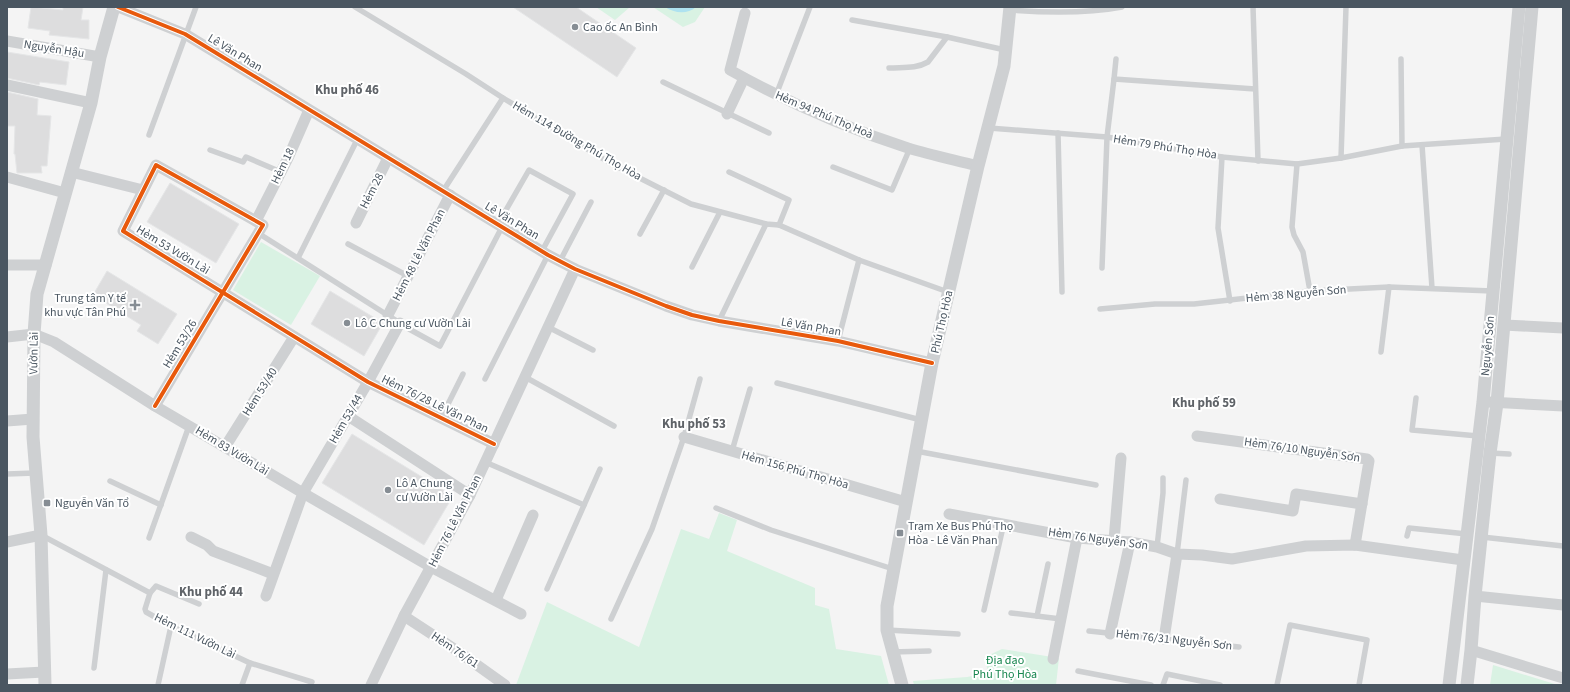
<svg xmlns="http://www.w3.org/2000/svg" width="1570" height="692" font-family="'Source Sans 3',sans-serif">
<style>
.green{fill:#d9f2e3}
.water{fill:#aee2f0}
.building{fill:#ddddde;stroke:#e5e6e7}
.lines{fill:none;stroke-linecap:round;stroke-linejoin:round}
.service{stroke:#ced0d2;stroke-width:5.5}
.minor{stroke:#ced0d2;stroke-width:11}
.tertiary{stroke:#ced0d2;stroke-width:13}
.cycleway-casing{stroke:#fff;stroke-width:6}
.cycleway{stroke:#e8590c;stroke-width:4}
.poi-dot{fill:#868d94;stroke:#fff;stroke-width:1.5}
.labels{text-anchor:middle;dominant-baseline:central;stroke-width:4;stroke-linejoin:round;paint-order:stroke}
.poi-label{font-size:12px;fill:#4a5661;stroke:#fff;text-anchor:start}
.street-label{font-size:12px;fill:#4a5661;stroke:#fff}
.park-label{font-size:12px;fill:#17864f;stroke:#fff}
.neighbourhood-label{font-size:13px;font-weight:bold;fill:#5f6368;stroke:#fff}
</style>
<rect width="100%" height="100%" fill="#f4f4f4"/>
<!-- green -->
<g class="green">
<path d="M596,7H630L615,20Z"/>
<path d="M653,7H705L695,22L683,27Z"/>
<path d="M261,242L320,276L291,325L233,290Z"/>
<path d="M719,513L737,520L727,551L815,588V605L829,609L836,649L881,656L889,685H516L547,602L639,647L681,529L709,539Z"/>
<path d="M1002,649L1059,658L1056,685H914L913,681L967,677L988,673L985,657Z"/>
<path d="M1493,665L1558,685H1490Z"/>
</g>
<!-- water -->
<path class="water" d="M665,7H696C687,15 674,13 665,7Z"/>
<!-- building -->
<g class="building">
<path d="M31,7L63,10V7H83L81,20H89V39L49,35L50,31L28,28Z"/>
<path d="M513,7H576L636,48L617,77Z"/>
<path d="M7,52L69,62L66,85L40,82L39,85L7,78Z"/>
<path d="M7,92L38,99L37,115L51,116L47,166H41L42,173H17L15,154H14L15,126H7Z"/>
<path d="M170,183L239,224L216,263L147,222Z"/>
<path d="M107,271L177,314L158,344L137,331L141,325L93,295Z"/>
<path d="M330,291L383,323L364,356L311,324Z"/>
<path d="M352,434L453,496L424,545L322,483Z"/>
</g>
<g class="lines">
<!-- service -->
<g class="service">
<path d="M355,7L466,74L503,98L610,163L691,204L766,224L779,225L859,260L948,292"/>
<path d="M1253,7L1258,161"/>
<path d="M1010,10C1048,13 1085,14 1122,7"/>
<path d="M852,20L947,37"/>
<path d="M1401,59L1402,146"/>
<path d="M889,68C903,67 916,69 928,62L947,37L1005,50"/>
<path d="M1114,79L1116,59"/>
<path d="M663,82L769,133"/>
<path d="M776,95L810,7"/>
<path d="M989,128L1107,137L1222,157L1297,164L1341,158L1402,146L1506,139"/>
<path d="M1058,133L1062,292"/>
<path d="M149,135L196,7"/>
<path d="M1422,145L1432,288"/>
<path d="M210,150L243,162L246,157L281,172"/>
<path d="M1222,157L1218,228L1230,301"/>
<path d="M1341,158L1346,7"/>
<path d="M1297,164L1292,227L1294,235L1303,252L1310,291"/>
<path d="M833,167L892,190L910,148"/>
<path d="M729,172L789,200L779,225"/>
<path d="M443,191L503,98"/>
<path d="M498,224L529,170L573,194L542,251"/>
<path d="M258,233L400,323"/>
<path d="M640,234L664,190"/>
<path d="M348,244L408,276"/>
<path d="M298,258L357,140"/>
<path d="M560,261L591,202"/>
<path d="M692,267L720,212"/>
<path d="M1102,268L1107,137L1114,79L1255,89"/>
<path d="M1100,309L1155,304H1194L1310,291L1389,287L1492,291"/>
<path d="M719,321L766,224"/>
<path d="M548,327L593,350"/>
<path d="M409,329L440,346L502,227"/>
<path d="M838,341L859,260"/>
<path d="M1381,352L1389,287"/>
<path d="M525,377L614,426"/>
<path d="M485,379L548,255"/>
<path d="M777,383L921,420"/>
<path d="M1416,398L1412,430L1478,436"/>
<path d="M441,418L463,374"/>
<path d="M732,451L750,389"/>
<path d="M916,451L1096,485"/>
<path d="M1490,453L1509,454"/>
<path d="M485,462L584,505"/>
<path d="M7,474L35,473"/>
<path d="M110,481L161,505"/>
<path d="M716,508L771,530L893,569"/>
<path d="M41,535L150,593L145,609L146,612L171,626L250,663L312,682"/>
<path d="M1407,536L1409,528L1467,534"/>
<path d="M1482,537L1563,546"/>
<path d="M149,538L189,426"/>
<path d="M1157,547L1163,493V478"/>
<path d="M1177,554L1186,480"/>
<path d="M547,589L600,469"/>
<path d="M150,593L156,586L199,604"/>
<path d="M984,610L1004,523"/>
<path d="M1011,613L1061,619"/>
<path d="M1037,616L1048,564"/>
<path d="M611,619L652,529L684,437L700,379"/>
<path d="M887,630L958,634"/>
<path d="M1089,631L1239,647"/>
<path d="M892,652L929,651"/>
<path d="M94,668L106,570"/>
<path d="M1078,671L1151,685"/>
<path d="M158,685L171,626"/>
<path d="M242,685L250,663"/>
<path d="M1163,685L1167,674L1220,685"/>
<path d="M1277,685L1290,625L1367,640L1359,685"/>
</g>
<!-- minor -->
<g class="minor">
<path d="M118,7L185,34L548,255L575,269L666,306L692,315L719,321L838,341L932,363"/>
<path d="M745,13L730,70C787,102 846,128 908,148C931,155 955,160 978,166"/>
<path d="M7,41L100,57"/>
<path d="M7,85L91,103"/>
<path d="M727,114L744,78"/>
<path d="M71,172L143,190"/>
<path d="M7,177L65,193"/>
<path d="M256,221L288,158L309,110"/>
<path d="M356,223L388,158"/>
<path d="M7,265H46"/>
<path d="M388,315L450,195"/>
<path d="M1504,325L1563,328"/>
<path d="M7,337L34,334L54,342L155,406L303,493L431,567L521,614"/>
<path d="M1489,402L1563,406"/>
<path d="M155,406L263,225L156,165L123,231L368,382L494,444"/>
<path d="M348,416L470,495"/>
<path d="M7,421L33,419"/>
<path d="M1197,436L1367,459L1369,461L1355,545"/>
<path d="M684,437L906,502"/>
<path d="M225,447L294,337"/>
<path d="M1220,499L1293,511L1296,494L1362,504"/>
<path d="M949,514L1077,538L1130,542L1157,547L1177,554L1202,555L1232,559L1306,546L1355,545L1463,560"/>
<path d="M191,537L207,545L213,551L273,574"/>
<path d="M1114,540L1121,458"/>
<path d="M7,542L41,535"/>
<path d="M266,596L303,493L368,382L400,323"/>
<path d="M1475,596L1563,605"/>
<path d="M496,600L533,515"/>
<path d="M404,616L456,650L505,685"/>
<path d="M1110,634L1130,542"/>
<path d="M1164,639L1177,554"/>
<path d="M1471,650L1563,678"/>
<path d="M1053,659L1077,538"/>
<path d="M7,674L44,672"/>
<path d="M371,685L404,616L470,495L575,269"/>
</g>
<!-- tertiary -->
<g class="tertiary">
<path d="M45,685L41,535L33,437L34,334L37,294L91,103L100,57L114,7"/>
<path d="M902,685L887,630V606L932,363L978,166L1004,66L1010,7"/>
<path d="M1449,685L1483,402L1519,7"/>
<path d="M1467,685L1471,650L1475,596L1490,453L1497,403L1532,7"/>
</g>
<!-- cycleway casing -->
<g class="cycleway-casing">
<g id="cycleway">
<path d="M118,7L185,34L548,255L575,269L666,306L692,315L719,321L838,341L932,363"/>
<path d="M155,406L263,225L156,165L123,231L368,382L494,444"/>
</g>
</g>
<!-- cycleway -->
<use href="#cycleway" class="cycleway"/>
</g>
<!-- markers -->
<g class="poi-dot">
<circle cx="575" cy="27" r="4"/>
<path d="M133 299h4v4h4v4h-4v4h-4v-4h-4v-4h4z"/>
<circle cx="347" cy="323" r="4"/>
<circle cx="388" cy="490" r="4"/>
<rect x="43" y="499" width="8" height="8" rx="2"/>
<rect x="896" y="529" width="8" height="8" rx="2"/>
</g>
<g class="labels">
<!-- poi labels -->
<g class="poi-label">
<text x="583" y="27">Cao ốc An Bình</text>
<text x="126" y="298" text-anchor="end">Trung tâm Y tế<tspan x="126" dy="14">khu vực Tân Phú</tspan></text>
<text x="355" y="323">Lô C Chung cư Vườn Lài</text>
<text x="396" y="483">Lô A Chung<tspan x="396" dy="14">cư Vườn Lài</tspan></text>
<text x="55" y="503">Nguyễn Văn Tổ</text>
<text x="908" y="526">Trạm Xe Bus Phú Thọ<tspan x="908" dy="14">Hòa - Lê Văn Phan</tspan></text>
</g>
<!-- street labels -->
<g class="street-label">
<text transform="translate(54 49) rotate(9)">Nguyễn Hậu</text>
<text transform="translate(235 53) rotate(31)">Lê Văn Phan</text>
<text transform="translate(824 115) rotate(23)">Hẻm 94 Phú Thọ Hoà</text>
<text transform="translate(577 141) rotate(30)">Hẻm 114 Đường Phú Thọ Hòa</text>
<text transform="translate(1165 147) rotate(9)">Hẻm 79 Phú Thọ Hòa</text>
<text transform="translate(283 166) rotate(-64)">Hẻm 18</text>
<text transform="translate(372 191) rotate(-63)">Hẻm 28</text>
<text transform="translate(512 221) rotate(31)">Lê Văn Phan</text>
<text transform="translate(173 250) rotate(31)">Hẻm 53 Vườn Lài</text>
<text transform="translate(419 255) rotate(-63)">Hẻm 48 Lê Văn Phan</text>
<text transform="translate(1296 294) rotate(-5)">Hẻm 38 Nguyễn Sơn</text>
<text transform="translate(942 322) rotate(-77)">Phú Thọ Hòa</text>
<text transform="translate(811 327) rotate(10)">Lê Văn Phan</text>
<text transform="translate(180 344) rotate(-59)">Hẻm 53/26</text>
<text transform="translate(1488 346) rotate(-85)">Nguyễn Sơn</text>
<text transform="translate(34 353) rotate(-89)">Vườn Lài</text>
<text transform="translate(260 392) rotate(-58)">Hẻm 53/40</text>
<text transform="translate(435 404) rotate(26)">Hẻm 76/28 Lê Văn Phan</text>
<text transform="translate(346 419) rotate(-60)">Hẻm 53/44</text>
<text transform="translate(1302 450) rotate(8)">Hẻm 76/10 Nguyễn Sơn</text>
<text transform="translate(232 451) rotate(31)">Hẻm 83 Vườn Lài</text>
<text transform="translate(795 470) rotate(16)">Hẻm 156 Phú Thọ Hòa</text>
<text transform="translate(455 521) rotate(-63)">Hẻm 76 Lê Văn Phan</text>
<text transform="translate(1098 539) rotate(8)">Hẻm 76 Nguyễn Sơn</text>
<text transform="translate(195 636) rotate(26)">Hẻm 111 Vườn Lài</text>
<text transform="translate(1174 640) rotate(6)">Hẻm 76/31 Nguyễn Sơn</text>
<text transform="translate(455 650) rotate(34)">Hẻm 76/61</text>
</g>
<!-- park labels -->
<g class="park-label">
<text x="1005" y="660">Địa đạo<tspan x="1005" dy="14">Phú Thọ Hòa</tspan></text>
</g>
<!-- neighbourhood labels -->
<g class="neighbourhood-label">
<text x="347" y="90">Khu phố 46</text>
<text x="1204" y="403">Khu phố 59</text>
<text x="694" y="424">Khu phố 53</text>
<text x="211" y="592">Khu phố 44</text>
</g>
</g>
<!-- border -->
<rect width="1570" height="692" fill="none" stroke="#4a5661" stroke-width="16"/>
</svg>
